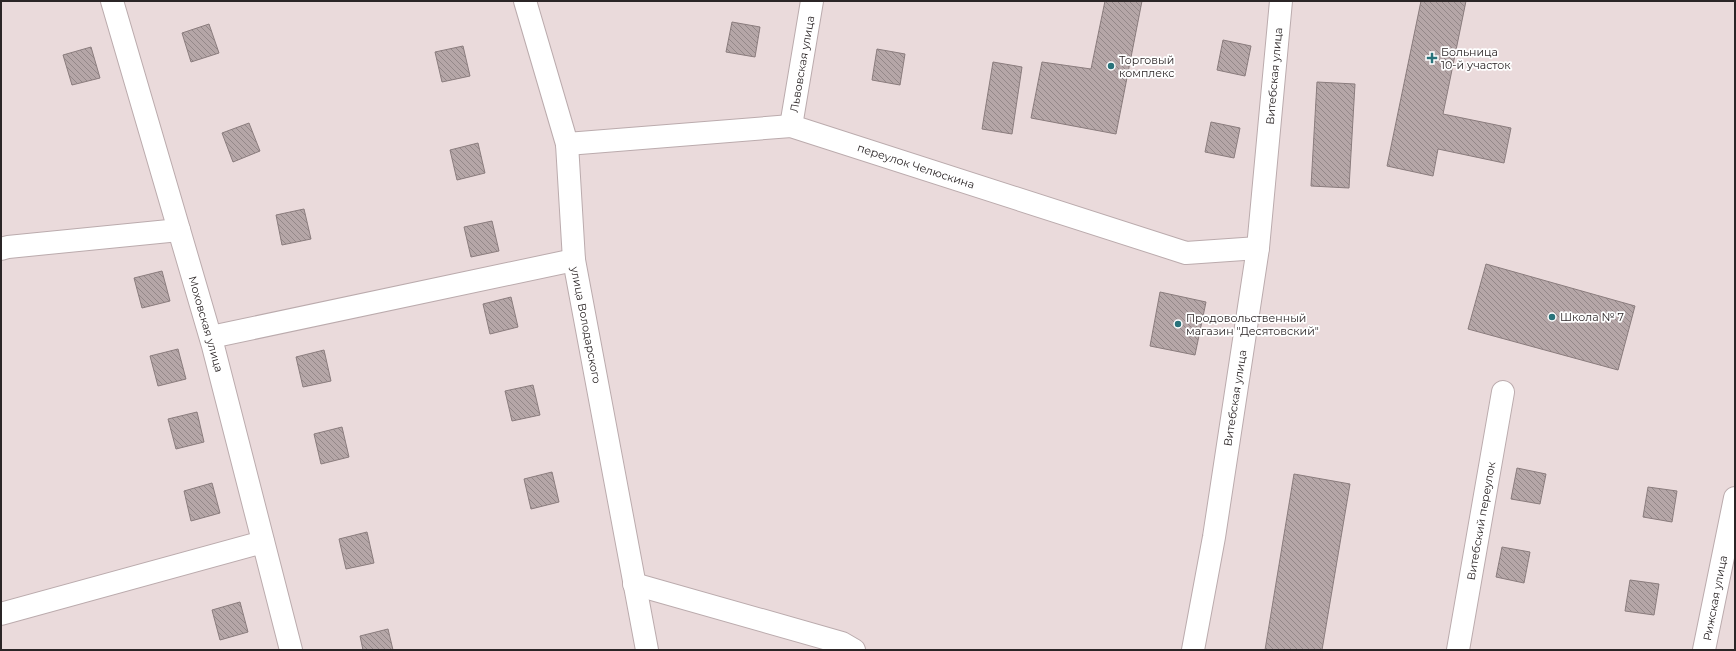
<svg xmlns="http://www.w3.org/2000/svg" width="1736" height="651" font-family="Montserrat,sans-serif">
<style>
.building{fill:url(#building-back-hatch);stroke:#8a7c7d}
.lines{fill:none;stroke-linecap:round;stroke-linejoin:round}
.minor-casing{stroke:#bbabad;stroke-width:24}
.minor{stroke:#fff;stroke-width:22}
.poi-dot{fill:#29737b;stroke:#fff;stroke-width:1.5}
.labels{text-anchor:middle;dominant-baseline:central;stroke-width:3.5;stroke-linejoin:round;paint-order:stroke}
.poi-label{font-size:11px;fill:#2b2526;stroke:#fff;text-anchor:start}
.street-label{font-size:11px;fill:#2b2526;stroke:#fff}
</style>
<defs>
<pattern id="building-back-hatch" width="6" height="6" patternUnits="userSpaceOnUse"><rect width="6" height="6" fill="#b5a6a7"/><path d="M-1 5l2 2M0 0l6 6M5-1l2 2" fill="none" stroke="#938788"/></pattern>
</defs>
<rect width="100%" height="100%" fill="#eadadb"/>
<!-- building -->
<g class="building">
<path d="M1105,1H1142L1116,134L1031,118L1042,62L1091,69Z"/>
<path d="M1421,1H1466L1443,114L1511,128L1504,163L1438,149L1433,176L1387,166Z"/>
<path d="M732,22L760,27L755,57L726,52Z"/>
<path d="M209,24L219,53L191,62L182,33Z"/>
<path d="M1223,40L1251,46L1245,76L1217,70Z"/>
<path d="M463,46L470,76L442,82L435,52Z"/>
<path d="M91,47L100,78L72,85L63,55Z"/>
<path d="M877,49L905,54L900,85L872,80Z"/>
<path d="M993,62L1022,67L1012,134L982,129Z"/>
<path d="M1317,82L1355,84L1349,188L1311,186Z"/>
<path d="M1211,122L1240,128L1234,158L1205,152Z"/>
<path d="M249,123L260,151L233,162L222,133Z"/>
<path d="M478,143L485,173L457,180L450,150Z"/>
<path d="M304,209L311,239L282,245L276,215Z"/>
<path d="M492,221L499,251L471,257L464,227Z"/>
<path d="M1486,264L1635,306L1618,370L1468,329Z"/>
<path d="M162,271L170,301L142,308L134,278Z"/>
<path d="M1160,292L1206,302L1195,355L1150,346Z"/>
<path d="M511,297L518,327L490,334L483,304Z"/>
<path d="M178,349L186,379L158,386L150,356Z"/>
<path d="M324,350L331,381L303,387L296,357Z"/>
<path d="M533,385L540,415L512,421L505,391Z"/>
<path d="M197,412L204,442L176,449L168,419Z"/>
<path d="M342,427L349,457L321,464L314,434Z"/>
<path d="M1517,468L1546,474L1540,504L1511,499Z"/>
<path d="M552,472L559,502L531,509L524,479Z"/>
<path d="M1294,474L1350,484L1322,650H1265Z"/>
<path d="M212,483L220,513L191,521L184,491Z"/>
<path d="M1648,487L1677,491L1672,522L1643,517Z"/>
<path d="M367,532L374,563L346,569L339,539Z"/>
<path d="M1502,547L1530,552L1524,583L1496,577Z"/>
<path d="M1630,580L1659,584L1654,615L1625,611Z"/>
<path d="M240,602L248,632L220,640L212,610Z"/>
<path d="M388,629L393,650H363L360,636Z"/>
</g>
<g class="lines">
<!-- minor casing -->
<g class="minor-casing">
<g id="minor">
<path d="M112,1L213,346L291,650"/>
<path d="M525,1L567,144L574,260L647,650"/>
<path d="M791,126L812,1"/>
<path d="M567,144L791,126L1186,253L1258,248"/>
<path d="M1,249L8,247L179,230"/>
<path d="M211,337L574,260"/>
<path d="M634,584L842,643L854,650"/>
<path d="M1,614L263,542"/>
<path d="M1193,650L1214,537L1258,248L1281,1"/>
<path d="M1458,650L1503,392"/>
<path d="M1704,650L1735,498"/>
</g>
</g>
<!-- minor -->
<use href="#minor" class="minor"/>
</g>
<!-- markers -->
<g class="poi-dot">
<path d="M1430 52h4v4h4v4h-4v4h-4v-4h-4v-4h4z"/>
<circle cx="1111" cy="66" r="4"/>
<circle cx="1552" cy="317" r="4"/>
<circle cx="1178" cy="324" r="4"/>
</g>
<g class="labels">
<!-- poi labels -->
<g class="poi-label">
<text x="1441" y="52">Больница<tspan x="1441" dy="13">10-й участок</tspan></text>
<text x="1119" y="60">Торговый<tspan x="1119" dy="13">комплекс</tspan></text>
<text x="1560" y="317">Школа № 7</text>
<text x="1186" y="318">Продовольственный<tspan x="1186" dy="13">магазин "Деcятовский"</tspan></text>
</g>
<!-- street labels -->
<g class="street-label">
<text transform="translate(802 64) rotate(-80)">Львовская улица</text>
<text transform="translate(1274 76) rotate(-85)">Витебская улица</text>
<text transform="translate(916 166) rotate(18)">переулок Челюскина</text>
<text transform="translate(206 324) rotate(74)">Моховская улица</text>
<text transform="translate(586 325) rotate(79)">улица Володарского</text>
<text transform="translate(1235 398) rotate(-81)">Витебская улица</text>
<text transform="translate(1481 521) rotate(-80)">Витебский переулок</text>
<text transform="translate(1715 598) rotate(-79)">Рижская улица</text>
</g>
</g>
<!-- border -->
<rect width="1736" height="651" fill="none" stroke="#2b2526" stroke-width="4"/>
</svg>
